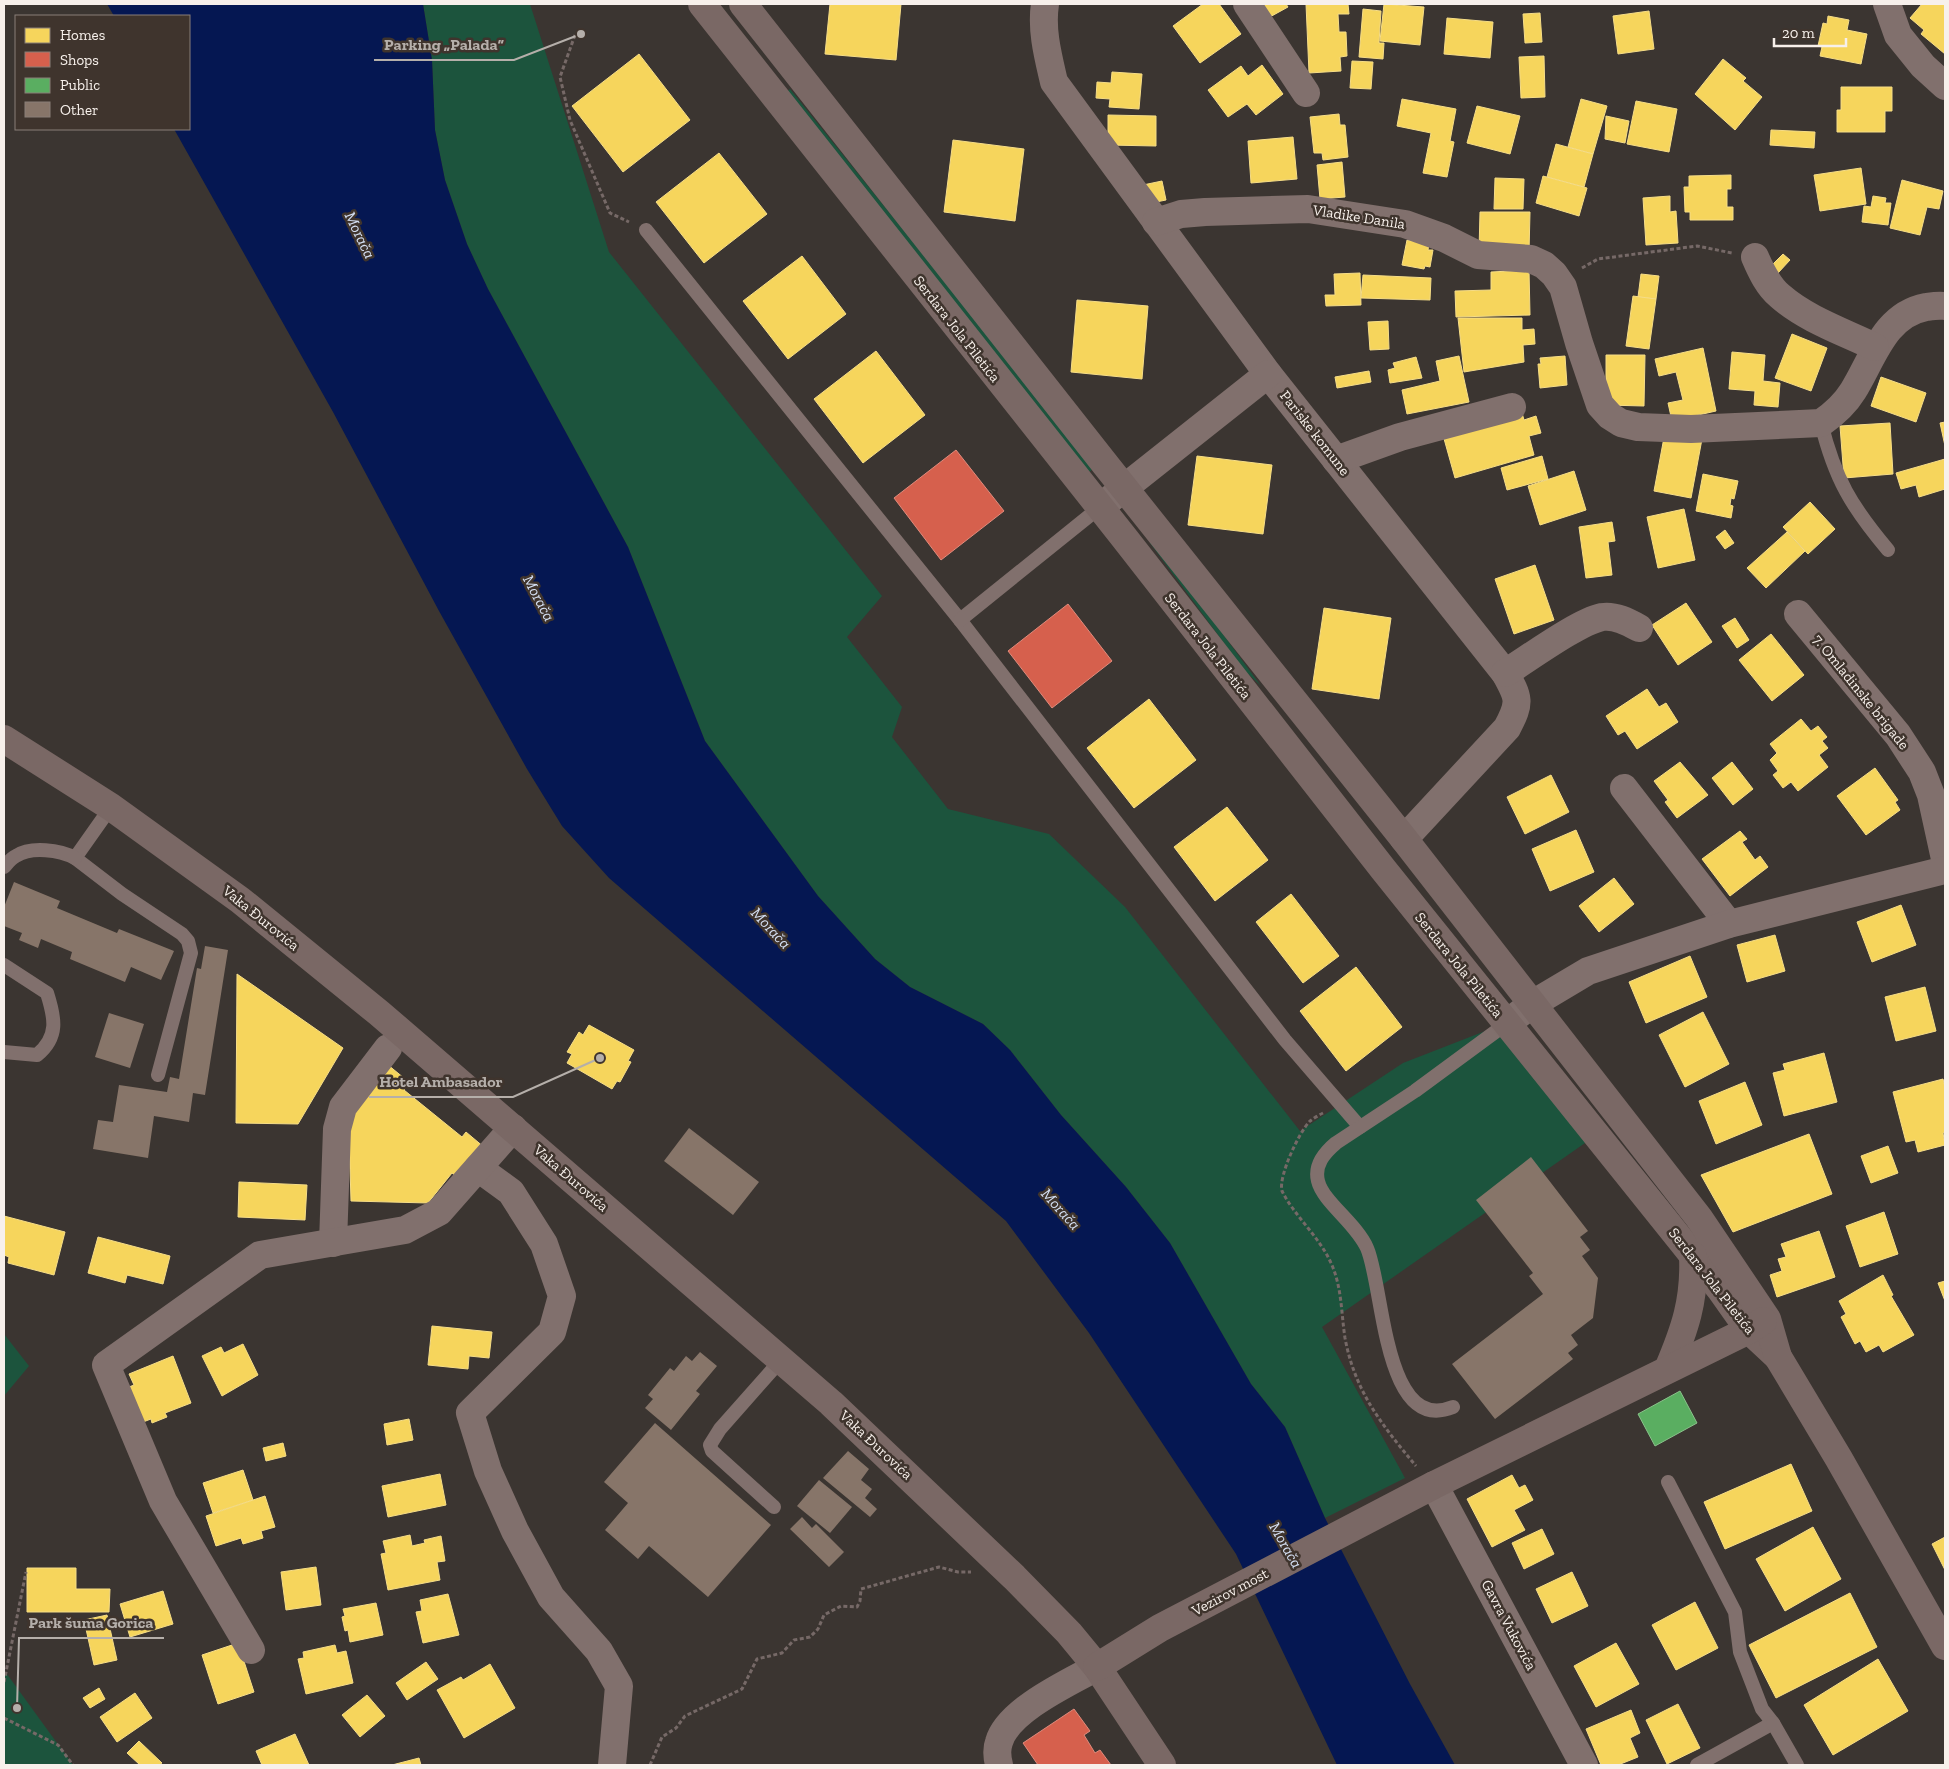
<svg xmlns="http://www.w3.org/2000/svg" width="1949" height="1769" font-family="'Zilla Slab',serif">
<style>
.green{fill:#1c543d}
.water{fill:#051752}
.homes{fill:#f6d55c;stroke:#f6dd87}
.shops{fill:#d6604d;stroke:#e08b7c}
.public{fill:#5aae61;stroke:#89c28a}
.building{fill:#877569}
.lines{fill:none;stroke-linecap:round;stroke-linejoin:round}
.path{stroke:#766967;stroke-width:3;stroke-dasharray:4 2.5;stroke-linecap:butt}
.lane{stroke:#81706d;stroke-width:14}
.street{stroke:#81706d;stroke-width:28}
.secondary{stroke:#7a6865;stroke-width:28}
.labels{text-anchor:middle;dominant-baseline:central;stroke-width:5;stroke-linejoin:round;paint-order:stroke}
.street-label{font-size:15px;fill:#f7f0eb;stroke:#3f342d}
.water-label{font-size:16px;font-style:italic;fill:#d4dff3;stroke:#3f342d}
.leader{fill:none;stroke:#b5afaa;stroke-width:2}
.callout-dot{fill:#b5afaa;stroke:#3f342d;stroke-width:2}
.callout-label{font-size:16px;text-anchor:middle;font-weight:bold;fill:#b5afaa;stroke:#3f342d;stroke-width:5;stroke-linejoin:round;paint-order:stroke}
</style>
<rect width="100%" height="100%" fill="#3b3531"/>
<!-- green -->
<g class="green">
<path d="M423,4H530L609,252L882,596L847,637L902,707L892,737L948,809L1049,834L1125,907L1300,1131L1403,1063L1511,1021L1595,1136L1322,1327L1405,1478L1325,1518L1285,1427L1251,1384L1170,1243L1126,1187L1061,1115L1010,1050L983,1024L910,987L875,959L818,896L705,741L628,547L488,289L467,244L445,180L435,130L432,60Z"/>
<path d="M790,89L1093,466L1091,471L1087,472L783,95Z"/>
<path d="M1154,540L1247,667L1261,686L1244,670L1150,543Z"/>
<path d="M4,1334L29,1366L4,1396Z"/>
<path d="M4,1670L73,1765H4Z"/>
</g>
<!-- water -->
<path class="water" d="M107,4H423L432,60L435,130L445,180L467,244L488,289L628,547L705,741L818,896L875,959L910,987L983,1024L1010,1050L1061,1115L1126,1187L1170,1243L1251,1384L1285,1427L1325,1518L1410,1684L1455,1765H1337L1236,1554L1089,1333L1006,1221L609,878L562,826L527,769L439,611L333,412L174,129H189V16H114Z"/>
<!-- homes -->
<g class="homes">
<path d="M830,4H901L896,60L825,54Z"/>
<path d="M1203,4H1219L1241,34L1200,63L1173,26Z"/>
<path d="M1261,4H1286L1288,7L1268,18Z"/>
<path d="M1306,4H1348L1349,14H1338L1339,32H1346L1347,56L1340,57L1341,71L1309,73Z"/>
<path d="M1384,4L1424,7L1420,45L1380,41Z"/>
<path d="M1922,4H1945V54L1921,34L1924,30L1910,18Z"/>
<path d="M1363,9L1381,11L1379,43H1384L1383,59L1359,57Z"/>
<path d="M1649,11L1654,49L1618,54L1613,16Z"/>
<path d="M1540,13L1542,42L1525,43L1523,14Z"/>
<path d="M1828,16L1849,20L1847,30L1867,34L1861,64L1820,56L1822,47L1818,46L1823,23L1827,24Z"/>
<path d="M1447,18L1493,22L1490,58L1444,54Z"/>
<path d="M639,54L690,120L623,172L572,106Z"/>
<path d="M1544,56L1545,97L1521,98L1519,57Z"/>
<path d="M1723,59L1746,78L1743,81L1762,97L1735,130L1695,94Z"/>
<path d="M1352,61L1373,62L1371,89L1350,88Z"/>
<path d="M1262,65L1283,94L1256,115L1247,104L1228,117L1208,90L1241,66L1248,76Z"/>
<path d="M1112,72L1142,74L1139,109L1109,107L1110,99L1096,98L1097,82L1111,83Z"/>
<path d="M1841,87H1892V111H1885V132H1837V110H1841Z"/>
<path d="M1402,99L1456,109L1450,141L1454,142L1447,177L1423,173L1431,133L1397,126Z"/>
<path d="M1581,99L1607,106L1593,154L1568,147Z"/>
<path d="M1636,101L1677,109L1669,152L1627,144Z"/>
<path d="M1477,106L1520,116L1510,154L1467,143Z"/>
<path d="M1339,114L1340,125H1345L1348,157L1323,160L1322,153H1314L1310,117Z"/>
<path d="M1108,115L1156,116V146L1108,145Z"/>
<path d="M1606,116L1629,121L1625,143L1605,139Z"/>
<path d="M1771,130L1815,132L1814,148L1770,145Z"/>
<path d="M1293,137L1297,179L1251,183L1248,141Z"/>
<path d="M953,140L1024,149L1015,221L944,212Z"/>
<path d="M1556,144L1593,154L1584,187L1547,177Z"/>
<path d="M719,153L767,214L704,263L656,202Z"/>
<path d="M1342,162L1345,197L1320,199L1317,165Z"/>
<path d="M1861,168L1866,204L1820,211L1814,175Z"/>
<path d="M1731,175V189H1727V207H1733V220H1690V212H1685L1684,187H1689V176Z"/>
<path d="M1543,176L1587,188L1579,216L1536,203Z"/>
<path d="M1495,178L1524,179L1523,209H1494Z"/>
<path d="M1902,180L1943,191L1939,209L1927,207L1920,235L1890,228Z"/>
<path d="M1162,181L1166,200L1146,204L1143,185Z"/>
<path d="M1670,196V212L1676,211L1678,243L1646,245L1643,198Z"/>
<path d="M1873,196L1886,198L1885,203H1891L1888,225L1862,222L1864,206L1871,207Z"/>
<path d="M1480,212H1530L1529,252L1479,251Z"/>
<path d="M1407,240L1429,244L1428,250H1433L1430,267L1425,266L1424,269L1402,265Z"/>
<path d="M1783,254L1790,260L1778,273L1771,266Z"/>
<path d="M802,256L846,314L788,359L743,301Z"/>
<path d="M1529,270L1530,315L1456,317L1455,291L1491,290V272Z"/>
<path d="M1360,273L1361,305L1326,306L1325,295H1335L1334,274Z"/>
<path d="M1641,274L1659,276L1656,299L1638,297Z"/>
<path d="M1363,275L1431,278L1430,300L1361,298Z"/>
<path d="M1633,296L1656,299L1649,349L1626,346Z"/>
<path d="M1077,300L1148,306L1142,379L1071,372Z"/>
<path d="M1458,318H1522V330L1534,329L1535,344L1523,345L1524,362L1464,372Z"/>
<path d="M1388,321L1389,349L1370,350L1368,322Z"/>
<path d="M1792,334L1827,348L1811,391L1775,378Z"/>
<path d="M1703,348L1716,411L1672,421L1668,403L1683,400L1676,372L1659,376L1655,359Z"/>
<path d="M876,351L925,415L863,463L814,399Z"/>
<path d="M1732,352L1765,355L1763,381L1780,383L1778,407L1754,405L1755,391L1729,389Z"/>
<path d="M1606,355H1645L1644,406L1606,405Z"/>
<path d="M1459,356L1469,402L1407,414L1402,390L1440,381L1436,361Z"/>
<path d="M1565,356L1567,385L1540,388L1538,364H1541L1540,358Z"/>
<path d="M1416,357L1422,378L1390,383L1388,370L1395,368L1393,363Z"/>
<path d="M1369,371L1371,382L1337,388L1335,377Z"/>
<path d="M1881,377L1926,393L1916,422L1871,406Z"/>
<path d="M1520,406L1524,420L1536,416L1541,433L1529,436L1534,455L1455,478L1441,428Z"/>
<path d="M1945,422V446L1940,423Z"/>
<path d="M1890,423L1893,474L1844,478L1840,426Z"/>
<path d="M1665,432L1702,439L1691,498L1654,491Z"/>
<path d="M1197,456L1272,465L1263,534L1188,525Z"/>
<path d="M1542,456L1548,479L1507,490L1501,468Z"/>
<path d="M1945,459V489L1919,497L1916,485L1901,489L1896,473Z"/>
<path d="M1574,471L1586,510L1540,525L1528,486Z"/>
<path d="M1703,474L1738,481L1734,499L1731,498L1730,505L1733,506L1731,518L1696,511Z"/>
<path d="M1810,502L1835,529L1808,554L1783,527Z"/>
<path d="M1684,509L1695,560L1658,568L1647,517Z"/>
<path d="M1612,522L1615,541L1608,542L1612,575L1586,578L1579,527Z"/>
<path d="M1725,530L1734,543L1725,549L1716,537Z"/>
<path d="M1787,532L1805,551L1766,588L1747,568Z"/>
<path d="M1535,565L1554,620L1514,634L1495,579Z"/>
<path d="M1686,603L1712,642L1678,665L1652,625Z"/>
<path d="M1324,608L1391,618L1379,699L1312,689Z"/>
<path d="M1735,618L1749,640L1737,648L1722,626Z"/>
<path d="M1771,634L1804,675L1772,701L1739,660Z"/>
<path d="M1647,689L1659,707L1666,703L1678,722L1637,749L1625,731L1618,735L1606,716Z"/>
<path d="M1149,699L1196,760L1134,808L1087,748Z"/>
<path d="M1801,719L1811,731L1818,726L1827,737L1822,741L1828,748L1819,755L1828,767L1798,791L1791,782L1783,788L1773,775L1778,771L1770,760L1777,753L1770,744Z"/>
<path d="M1680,762L1708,795L1677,818L1665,802L1668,800L1654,781Z"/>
<path d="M1732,762L1753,789L1733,805L1712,778Z"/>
<path d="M1875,768L1898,800L1895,802L1900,810L1866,835L1837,796Z"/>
<path d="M1551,775L1569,812L1525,834L1507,797Z"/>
<path d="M1227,807L1268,860L1215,901L1174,847Z"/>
<path d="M1576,830L1594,872L1550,891L1532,849Z"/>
<path d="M1740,831L1747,839L1742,842L1755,860L1760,856L1768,867L1730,896L1702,859Z"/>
<path d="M1614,878L1634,904L1599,932L1579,906Z"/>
<path d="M1291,894L1339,956L1303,983L1256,922Z"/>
<path d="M1901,905L1916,945L1872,962L1857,922Z"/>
<path d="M1775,935L1785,971L1747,982L1737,945Z"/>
<path d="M1690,956L1707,997L1646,1023L1629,982Z"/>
<path d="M1356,967L1402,1027L1346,1071L1300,1011Z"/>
<path d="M237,974L343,1048L298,1124L236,1123Z"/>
<path d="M1925,987L1936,1031L1896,1041L1885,997Z"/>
<path d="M1703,1012L1729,1064L1685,1087L1659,1035Z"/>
<path d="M589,1025L634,1050L628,1061L631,1062L620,1082L617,1081L612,1089L567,1063L572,1054L567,1052L579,1032L583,1035Z"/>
<path d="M1824,1053L1837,1102L1784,1116L1773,1073L1785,1070L1783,1064Z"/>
<path d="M382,1060L410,1083L404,1090L462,1137L466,1132L485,1148L460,1179L452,1173L428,1203L351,1201L348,1102Z"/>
<path d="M1943,1079L1945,1087V1132L1943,1133L1945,1145L1918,1152L1915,1140L1906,1142L1893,1092Z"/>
<path d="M1745,1082L1762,1125L1716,1144L1699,1101Z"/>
<path d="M1809,1134L1832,1194L1733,1232L1701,1175Z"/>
<path d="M1888,1146L1898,1173L1871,1183L1861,1156Z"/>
<path d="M239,1182L307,1185L305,1220L238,1217Z"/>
<path d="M1884,1212L1898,1254L1860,1267L1846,1226Z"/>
<path d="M4,1216L65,1232L54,1275L8,1263L9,1257L4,1255Z"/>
<path d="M1819,1231L1835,1277L1777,1297L1770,1275L1782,1271L1778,1259L1786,1257L1781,1244Z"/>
<path d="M98,1237L170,1256L163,1284L127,1275L125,1283L88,1273Z"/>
<path d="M1883,1275L1893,1295L1891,1296L1914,1335L1883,1352L1879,1345L1866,1352L1860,1341L1855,1344L1841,1317L1846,1314L1839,1301Z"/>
<path d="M1945,1281V1301L1938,1283Z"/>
<path d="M432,1326L492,1332L489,1358L469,1356L468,1369L428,1365Z"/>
<path d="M243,1344L258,1375L222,1396L202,1356L221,1347L224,1353Z"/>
<path d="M173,1356L191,1403L165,1413L167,1417L152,1423L151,1419L143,1422L129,1387L134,1385L129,1374Z"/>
<path d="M409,1419L413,1440L387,1445L384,1424Z"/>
<path d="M283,1443L286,1456L266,1461L263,1448Z"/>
<path d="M1791,1464L1812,1511L1725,1549L1704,1502Z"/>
<path d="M243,1470L253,1500L213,1513L203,1483Z"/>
<path d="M440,1474L446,1505L388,1517L382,1486Z"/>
<path d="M1512,1475L1519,1488L1525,1485L1533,1500L1514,1510L1525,1530L1492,1547L1467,1499Z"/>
<path d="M265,1496L275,1527L261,1531L263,1538L243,1544L241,1538L216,1546L206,1516Z"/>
<path d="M1813,1527L1841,1579L1785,1611L1756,1559Z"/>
<path d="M1542,1529L1554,1554L1524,1569L1512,1543Z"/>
<path d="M410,1535L412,1546L425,1543L424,1540L441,1536L445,1561L437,1562L440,1580L388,1590L381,1554L386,1553L383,1541Z"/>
<path d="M1945,1537V1570L1932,1544Z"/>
<path d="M316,1567L321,1605L286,1610L281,1572Z"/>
<path d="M27,1568H76V1589H110L109,1612H27Z"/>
<path d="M1572,1572L1588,1606L1552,1623L1536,1589Z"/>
<path d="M163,1591L173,1624L130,1637L120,1604Z"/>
<path d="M1850,1593L1877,1647L1776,1698L1749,1645Z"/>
<path d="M448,1594L459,1635L423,1643L416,1612L422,1611L420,1600Z"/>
<path d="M1695,1602L1718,1648L1676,1670L1652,1625Z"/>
<path d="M376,1603L383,1635L350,1642L348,1630L345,1631L342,1617L345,1616L343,1609Z"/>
<path d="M107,1615L117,1660L94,1665L84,1620Z"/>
<path d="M238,1643L254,1692L218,1704L202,1655Z"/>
<path d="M1616,1643L1639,1684L1596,1707L1574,1666Z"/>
<path d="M335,1645L337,1653L346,1651L353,1683L306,1694L298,1659L304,1658L303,1652Z"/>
<path d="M1878,1659L1908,1711L1833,1755L1804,1705Z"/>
<path d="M426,1662L438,1679L407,1700L396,1683Z"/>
<path d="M490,1664L515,1708L464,1738L437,1690L461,1677L463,1680Z"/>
<path d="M99,1688L105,1699L90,1708L83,1698Z"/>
<path d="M135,1693L152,1718L117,1742L100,1717Z"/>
<path d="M367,1695L385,1716L360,1737L342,1715Z"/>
<path d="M1678,1704L1700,1748L1667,1764L1646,1720Z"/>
<path d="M1631,1710L1640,1733L1630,1738L1638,1757L1618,1765H1601L1586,1729Z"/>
<path d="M295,1734L309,1765H262L256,1751Z"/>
<path d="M139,1741L162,1763L159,1765H140L127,1753Z"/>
<path d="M419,1758L421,1765H392Z"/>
</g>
<!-- shops -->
<g class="shops">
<path d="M956,450L1004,511L941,560L894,498Z"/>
<path d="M1068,604L1112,661L1052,708L1008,651Z"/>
<path d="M1074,1709L1090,1731L1084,1735L1095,1753L1100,1750L1111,1765H1038L1023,1743Z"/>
</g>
<!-- public -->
<path class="public" d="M1680,1391L1697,1423L1655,1446L1638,1414Z"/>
<!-- building -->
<g class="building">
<path d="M14,882L60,901L57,908L117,933L119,929L174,951L161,980L131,967L125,982L70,959L72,952L41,939L38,948L19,940L22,933L4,926V907Z"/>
<path d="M205,946L228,950L205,1095L193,1093L189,1122L154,1116L148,1158L93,1149L98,1120L113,1122L119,1085L167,1092L170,1077L179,1079L197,968L201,969Z"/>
<path d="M109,1013L144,1024L130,1068L95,1057Z"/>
<path d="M689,1128L759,1182L733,1215L664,1161Z"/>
<path d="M1531,1157L1588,1231L1580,1237L1590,1250L1582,1256L1598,1278L1593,1318L1571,1335L1578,1345L1568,1353L1573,1359L1495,1419L1452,1364L1543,1294L1529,1276L1533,1273L1476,1200Z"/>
<path d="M700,1352L717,1366L696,1391L700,1394L671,1430L645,1408L653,1399L648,1395L670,1368L674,1371L686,1356L692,1361Z"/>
<path d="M655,1423L771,1525L708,1597L649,1546L638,1559L605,1530L628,1503L604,1482Z"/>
<path d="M848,1451L869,1469L861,1480L872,1489L865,1498L877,1509L870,1517L823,1478Z"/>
<path d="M819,1480L852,1507L830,1533L797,1506Z"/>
<path d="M802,1517L812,1528L816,1524L844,1552L829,1567L790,1529Z"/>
</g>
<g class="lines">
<!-- path -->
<g class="path">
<path d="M575,35L560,77L570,120L610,213L629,222"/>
<path d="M1582,268L1598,259L1697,246L1732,253"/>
<path d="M1323,1113C1319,1115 1314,1118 1310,1121C1299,1132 1278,1177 1282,1191C1295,1217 1319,1236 1331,1263C1342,1287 1341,1312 1345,1338C1355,1392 1382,1425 1416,1466"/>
<path d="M4,1682L26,1572"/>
<path d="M4,1718L58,1745L73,1765"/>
<path d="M650,1765L662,1737L676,1728L685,1716L742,1689L757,1659L782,1653L794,1640L810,1637L818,1629L824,1615L841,1606L857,1607L860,1601L861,1589L939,1567L958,1572H971"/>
</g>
<!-- lane -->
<g class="lane">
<path d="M646,230L960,620L1285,1040L1360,1127"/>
<path d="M1821,423C1835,479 1851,506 1888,550"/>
<path d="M960,620L1099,508"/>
<path d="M111,807L75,858L122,894L182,934L188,941L191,953L158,1075"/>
<path d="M4,867C7,864 11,858 16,856C31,846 60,850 75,858"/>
<path d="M4,965L47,993C55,1018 59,1037 37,1055L4,1052"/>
<path d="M1453,1407C1383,1435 1384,1286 1367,1248C1356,1223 1323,1202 1318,1181C1314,1165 1324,1153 1336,1143L1415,1091L1506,1024"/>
<path d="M1668,1482L1735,1612L1740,1652L1762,1709L1773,1723L1697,1765"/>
<path d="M774,1507L712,1451L710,1445L720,1429L781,1360"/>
<path d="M1773,1723L1797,1765"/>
</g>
<!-- street -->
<g class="street">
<path d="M1045,4C1041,30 1048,56 1054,82L1268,374L1505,673C1519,698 1521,702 1507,728L1404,839"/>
<path d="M1247,4L1306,93"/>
<path d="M1887,4L1898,35L1923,66L1945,86"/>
<path d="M1156,222L1181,214L1205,212L1308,209L1405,224L1444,238L1478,255L1531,259L1544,265L1554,274L1563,287L1579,343L1600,405L1610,416L1621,423L1638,427L1691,429L1821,423C1834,414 1845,404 1853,391C1873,359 1884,315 1926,307C1933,306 1939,305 1945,306"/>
<path d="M1755,257C1761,271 1768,286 1780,296C1806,319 1844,332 1875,347"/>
<path d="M1336,460L1400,437L1512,407"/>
<path d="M1099,508L1268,374"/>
<path d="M1798,614L1898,735L1922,772L1931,795L1945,859"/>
<path d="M1505,673C1528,659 1578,622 1602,617C1615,615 1628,622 1639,628"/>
<path d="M1624,788L1729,924"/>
<path d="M1506,1024L1531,1005L1588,971L1729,924L1945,870"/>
<path d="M478,1168L511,1192L544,1244L562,1296L552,1332L470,1413L488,1471L515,1531L551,1597L599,1651L619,1686L612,1765"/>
<path d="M333,1243L337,1129L343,1107L388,1048"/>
<path d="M1434,1485L1584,1765"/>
<path d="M251,1650L163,1501L106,1365L260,1255L405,1230L439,1212L513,1128"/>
<path d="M999,1765C997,1757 996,1750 999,1742C1008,1710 1070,1682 1097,1667"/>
</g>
<!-- secondary -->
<g class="secondary">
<path d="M702,4L1126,540L1383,869L1720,1289L1749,1330L1778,1357"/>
<path d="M743,4L1105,464L1404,839L1699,1218L1767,1319L1778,1357L1839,1459L1945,1646"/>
<path d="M4,739L111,807L240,900L379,1013L831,1403L1014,1577L1069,1633L1097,1667L1162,1765"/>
<path d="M1668,1369C1685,1329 1695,1300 1693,1256"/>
<path d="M1097,1667L1160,1628L1434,1485L1749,1330L1763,1321"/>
</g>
</g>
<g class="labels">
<!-- street labels -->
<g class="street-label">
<text transform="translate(1359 217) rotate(9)">Vladike Danila</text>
<text transform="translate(957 329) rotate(52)">Serdara Jola Piletića</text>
<text transform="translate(1315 433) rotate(52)">Pariske komune</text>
<text transform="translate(1208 646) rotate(52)">Serdara Jola Piletića</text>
<text transform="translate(1861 692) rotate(51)">7. Omladinske brigade</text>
<text transform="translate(261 918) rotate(39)">Vaka Đurovića</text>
<text transform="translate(1459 965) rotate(51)">Serdara Jola Piletića</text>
<text transform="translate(571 1178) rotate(41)">Vaka Đurovića</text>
<text transform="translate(1712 1281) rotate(52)">Serdara Jola Piletića</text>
<text transform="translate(876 1445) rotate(43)">Vaka Đurovića</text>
<text transform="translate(1230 1592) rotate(-28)">Vezirov most</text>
<text transform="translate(1509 1625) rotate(62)">Gavra Vukovića</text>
</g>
<!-- water labels -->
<g class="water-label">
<text transform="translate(360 235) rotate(64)">Morača</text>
<text transform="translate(539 598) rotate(62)">Morača</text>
<text transform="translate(771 928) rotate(47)">Morača</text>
<text transform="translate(1061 1209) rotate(48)">Morača</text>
<text transform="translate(1286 1545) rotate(60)">Morača</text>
</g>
</g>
<!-- callouts -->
<path class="leader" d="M581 34L514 60H374M600 1058L513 1097H369M17 1708L19 1638H164"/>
<g class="callout-dot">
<circle cx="581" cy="34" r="5"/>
<circle cx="600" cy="1058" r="5"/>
<circle cx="17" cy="1708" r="5"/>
</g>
<g class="callout-label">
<text x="444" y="50">Parking „Palada“</text>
<text x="441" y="1087">Hotel Ambasador</text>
<text x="91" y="1628">Park šuma Gorica</text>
</g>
<!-- border -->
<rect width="1949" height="1769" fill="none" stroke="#f7f0eb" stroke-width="10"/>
<!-- legend -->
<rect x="15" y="15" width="175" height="115" fill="#3f342d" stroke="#897f79"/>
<rect x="25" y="28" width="25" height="15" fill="#f6d55c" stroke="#897f79"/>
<text x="60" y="40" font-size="15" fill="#f7f0eb">Homes</text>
<rect x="25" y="52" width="25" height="15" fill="#d6604d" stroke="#897f79"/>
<text x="60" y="65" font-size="15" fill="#f7f0eb">Shops</text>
<rect x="25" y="78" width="25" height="15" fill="#5aae61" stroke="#897f79"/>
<text x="60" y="90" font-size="15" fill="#f7f0eb">Public</text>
<rect x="25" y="102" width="25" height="15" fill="#877569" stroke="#897f79"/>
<text x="60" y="115" font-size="15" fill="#f7f0eb">Other</text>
<!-- scale -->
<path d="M1774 38v8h72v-8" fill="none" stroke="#f7f0eb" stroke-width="2.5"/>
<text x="1782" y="38" font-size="15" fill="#f7f0eb" stroke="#3f342d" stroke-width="4" paint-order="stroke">20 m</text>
</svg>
